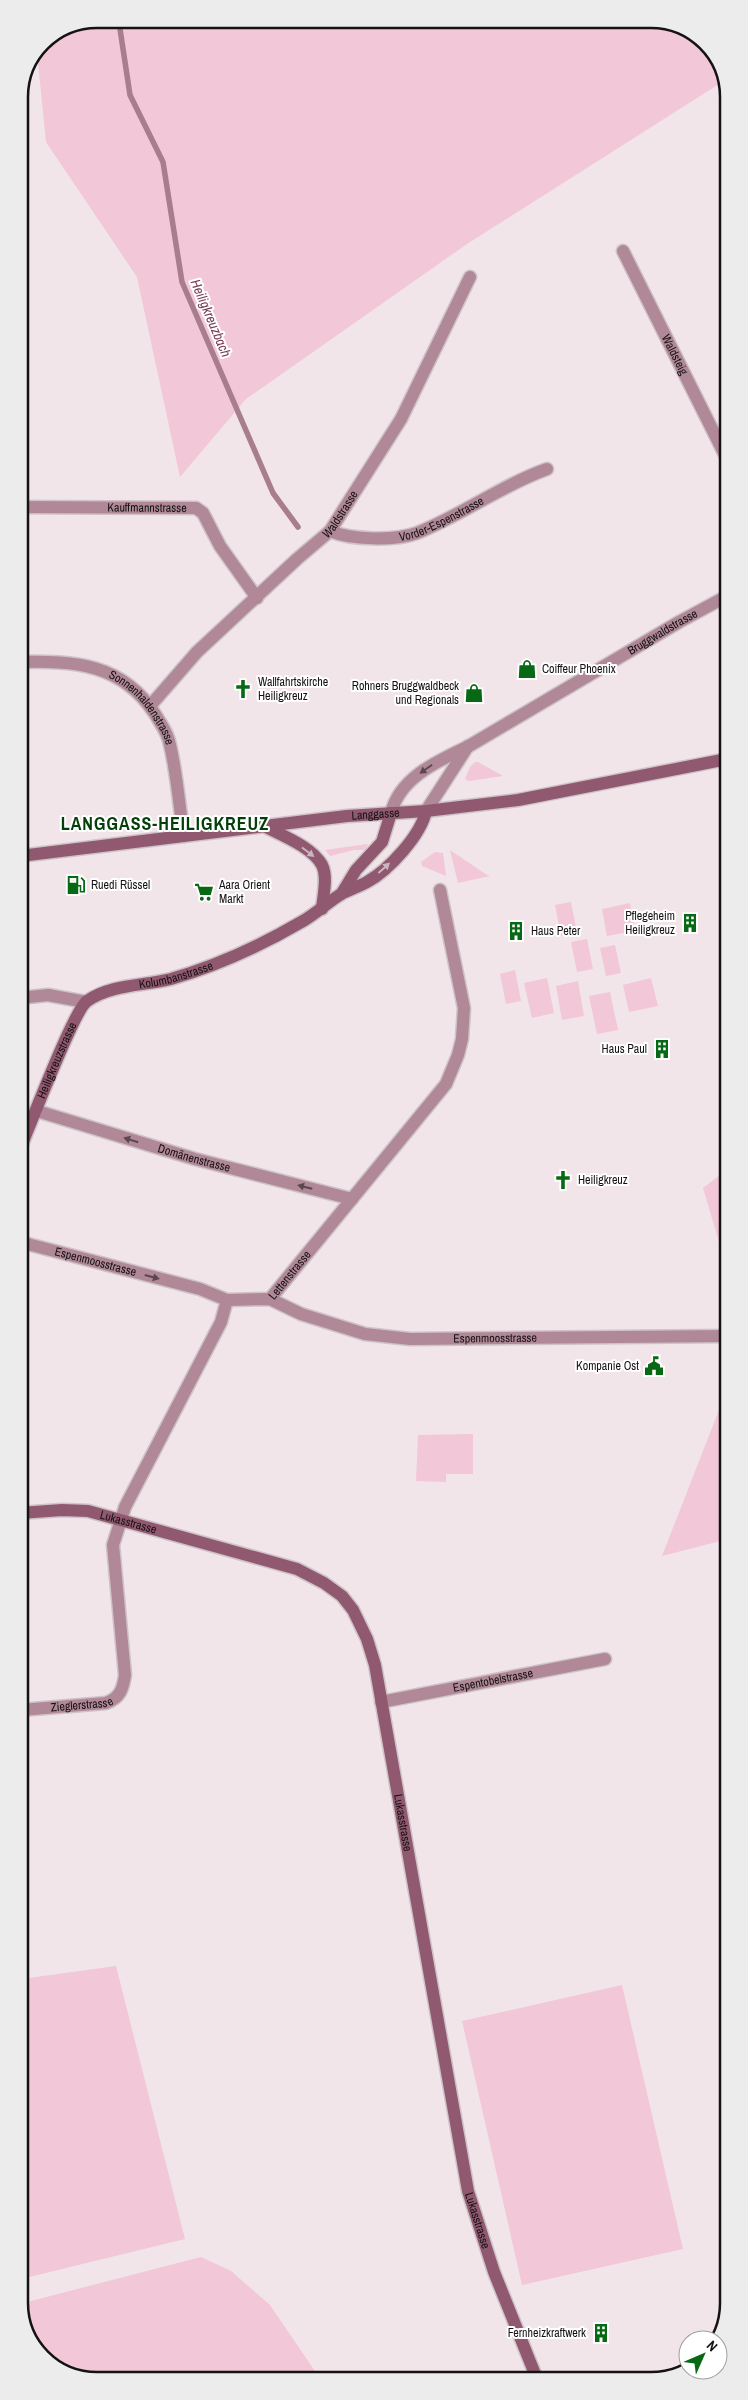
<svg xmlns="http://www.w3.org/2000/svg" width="748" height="2400" font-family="'Archivo Narrow',sans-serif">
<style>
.green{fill:#f2c7d7}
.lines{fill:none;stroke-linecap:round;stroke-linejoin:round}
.stream{stroke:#a87d8e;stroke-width:5.5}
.minor-casing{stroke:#cec3c7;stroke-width:15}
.tertiary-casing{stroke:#cec3c7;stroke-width:15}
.secondary-casing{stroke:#cec3c7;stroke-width:15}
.minor{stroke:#b08897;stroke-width:12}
.tertiary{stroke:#b08897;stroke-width:12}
.secondary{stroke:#915970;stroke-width:12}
.oneway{fill:#5b474e}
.oneway2{fill:#ceb4bf}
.labels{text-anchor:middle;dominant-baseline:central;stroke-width:4;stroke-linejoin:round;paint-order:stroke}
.street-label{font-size:12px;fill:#161213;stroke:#fff}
.poi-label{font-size:12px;fill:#161213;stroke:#fff;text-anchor:start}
.water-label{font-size:14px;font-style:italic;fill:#773c56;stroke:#fff}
.district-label{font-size:18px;font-weight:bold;letter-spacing:1px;fill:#043f09;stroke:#fff}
.rim{fill:none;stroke:#161213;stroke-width:2.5}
</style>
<rect width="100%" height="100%" fill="#f1e5e9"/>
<!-- green -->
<g class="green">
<path d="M97,19H657L702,38L727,79L467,244L246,399L180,477L137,277L46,142L37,53L42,41Z"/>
<path d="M475,762H478L503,776L469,781L465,779L470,767Z"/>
<path d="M367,844L368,845L364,850H354L330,856L325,850Z"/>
<path d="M450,850L487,875L490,876L458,883Z"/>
<path d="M435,852L443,853L446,876L422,866L421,862Z"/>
<path d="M571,902L577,933L561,936L555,905Z"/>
<path d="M630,903L635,931L607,936L602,909Z"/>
<path d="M587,939L593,969L577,972L571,942Z"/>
<path d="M615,945L621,973L606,976L600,948Z"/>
<path d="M515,970L521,1001L506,1004L500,974Z"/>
<path d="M547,978L554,1013L532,1018L524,983Z"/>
<path d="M651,978L658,1006L629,1012L623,985Z"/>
<path d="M578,981L584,1016L562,1020L556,986Z"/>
<path d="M610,992L618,1030L597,1034L589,996Z"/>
<path d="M728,1154V1272L703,1188L724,1172L719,1157Z"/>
<path d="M728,1387V1539L662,1556L726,1392Z"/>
<path d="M473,1434V1474H446V1482L416,1481L418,1435Z"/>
<path d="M116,1966L185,2239L21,2279V1979Z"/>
<path d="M622,1985L683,2249L522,2285L462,2021Z"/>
<path d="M201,2257L231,2271L270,2305L321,2380L91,2381L46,2362L21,2323V2313L27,2311V2302Z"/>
</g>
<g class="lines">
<!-- stream -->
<path class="stream" d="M124,19L120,29L130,95L163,162L182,282L273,493L298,527"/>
<!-- minor casing -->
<g class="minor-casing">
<g id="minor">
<path id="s1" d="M623,251L727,459"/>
<path id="s2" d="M19,507L196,508L203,513L220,546L257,598"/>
<path id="s3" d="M330,531C351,540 395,541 417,533C462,515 502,485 547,469"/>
<path id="s4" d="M150,706L197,652L297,559L330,531L401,419L470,277"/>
<path d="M426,811L468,746"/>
<path id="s5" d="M391,813C400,777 438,761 469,746L679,622L727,596"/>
<path d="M20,998L48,995L86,1002"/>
<path id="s6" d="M37,1111L195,1159L352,1199"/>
<path id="s7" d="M20,1242L200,1289L227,1300L270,1299L301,1314L365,1334L410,1339L728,1336"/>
<path id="s8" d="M270,1299L446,1084L458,1055L462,1039L464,1008L440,890"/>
<path id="s9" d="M381,1702L605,1659"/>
<path id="s10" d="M21,1710L106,1703C120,1698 123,1689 125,1675L113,1545L125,1507L221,1322L227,1300"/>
</g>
</g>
<!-- tertiary casing -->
<g class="tertiary-casing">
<g id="tertiary">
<path id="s11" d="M20,662C74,661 122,663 155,714C161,724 168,733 170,745C177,774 179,806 184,836"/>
</g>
</g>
<!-- secondary casing -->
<g class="secondary-casing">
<g id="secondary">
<path d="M266,827C283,836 312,847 322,865C328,877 323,896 322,909"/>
<path id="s12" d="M20,856L347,816L426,811L518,800L727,759"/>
<path d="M342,893L356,870L382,842L391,813"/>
<path id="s13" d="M20,1149C30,1126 74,1010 87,1001C112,984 143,986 171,979C216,966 262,945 303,921C317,913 329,901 343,893C351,889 360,886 367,882C389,870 421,835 426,811"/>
<path id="s14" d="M20,1513L62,1510L88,1511L297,1569L324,1583L342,1596L353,1610L367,1639L375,1665L468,2191L494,2272L537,2379"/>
</g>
</g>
<!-- minor -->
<use href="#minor" class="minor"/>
<!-- tertiary -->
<use href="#tertiary" class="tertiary"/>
<!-- secondary -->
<use href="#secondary" class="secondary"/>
</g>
<!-- one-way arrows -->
<defs><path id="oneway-solid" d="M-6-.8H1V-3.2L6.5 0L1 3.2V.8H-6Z" transform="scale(1.25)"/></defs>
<g class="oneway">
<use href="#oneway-solid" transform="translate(426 769) rotate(145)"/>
<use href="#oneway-solid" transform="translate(131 1140) rotate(-163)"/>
<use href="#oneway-solid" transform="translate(305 1187) rotate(-166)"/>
<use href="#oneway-solid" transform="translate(152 1277) rotate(15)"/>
</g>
<g class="oneway2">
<use href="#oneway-solid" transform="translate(308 852) rotate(37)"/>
<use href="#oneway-solid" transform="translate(384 868) rotate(-42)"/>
</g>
<!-- icons -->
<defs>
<g id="shop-bare" transform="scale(1.5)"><path d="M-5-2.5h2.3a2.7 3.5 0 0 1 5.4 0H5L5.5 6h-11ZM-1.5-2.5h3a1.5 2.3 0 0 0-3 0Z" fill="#076914" stroke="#fff" stroke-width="2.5" paint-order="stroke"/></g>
<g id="church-bare" transform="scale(1.5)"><path d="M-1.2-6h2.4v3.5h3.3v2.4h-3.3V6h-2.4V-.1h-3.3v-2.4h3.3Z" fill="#076914" stroke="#fff" stroke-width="2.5" paint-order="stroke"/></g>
<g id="fuel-bare" transform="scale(1.5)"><path d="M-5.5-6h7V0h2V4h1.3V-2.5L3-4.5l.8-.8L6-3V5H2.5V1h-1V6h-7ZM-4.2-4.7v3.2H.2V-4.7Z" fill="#076914" stroke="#fff" stroke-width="2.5" paint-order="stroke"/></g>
<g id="supermarket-bare" transform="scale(1.5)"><path d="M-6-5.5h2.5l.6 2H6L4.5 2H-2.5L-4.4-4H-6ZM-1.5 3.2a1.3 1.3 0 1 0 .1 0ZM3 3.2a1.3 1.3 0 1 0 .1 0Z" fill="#076914" stroke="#fff" stroke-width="2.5" paint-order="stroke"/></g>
<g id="building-bare" transform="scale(1.5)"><path d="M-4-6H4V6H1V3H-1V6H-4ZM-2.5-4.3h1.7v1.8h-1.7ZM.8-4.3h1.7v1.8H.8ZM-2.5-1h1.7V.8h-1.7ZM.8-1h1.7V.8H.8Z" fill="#076914" stroke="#fff" stroke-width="2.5" paint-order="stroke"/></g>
<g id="civic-bare" transform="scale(1.5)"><path d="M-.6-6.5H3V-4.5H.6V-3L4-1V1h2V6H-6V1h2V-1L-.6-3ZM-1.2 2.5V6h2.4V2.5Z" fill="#076914" stroke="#fff" stroke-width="2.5" paint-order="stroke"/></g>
</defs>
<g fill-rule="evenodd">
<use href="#shop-bare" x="527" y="669"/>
<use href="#church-bare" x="243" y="689"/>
<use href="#shop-bare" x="474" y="693"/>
<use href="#fuel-bare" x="76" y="885"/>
<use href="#supermarket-bare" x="204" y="892"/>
<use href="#building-bare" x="690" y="923"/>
<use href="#building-bare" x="516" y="931"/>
<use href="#building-bare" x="662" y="1049"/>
<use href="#church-bare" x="563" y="1180"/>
<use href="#civic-bare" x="654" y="1366"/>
<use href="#building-bare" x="601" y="2333"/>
</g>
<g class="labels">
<!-- street labels -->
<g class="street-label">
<text stroke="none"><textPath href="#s1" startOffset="116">Waldsteig</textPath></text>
<text stroke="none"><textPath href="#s2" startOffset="128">Kauffmannstrasse</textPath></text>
<text stroke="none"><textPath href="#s4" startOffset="271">Waldstrasse</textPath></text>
<text stroke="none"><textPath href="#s3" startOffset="116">Vorder-Espenstrasse</textPath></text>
<text stroke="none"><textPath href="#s5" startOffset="331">Bruggwaldstrasse</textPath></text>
<text stroke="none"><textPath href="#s11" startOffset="139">Sonnenhaldenstrasse</textPath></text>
<text stroke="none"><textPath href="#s12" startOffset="358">Langgasse</textPath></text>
<text stroke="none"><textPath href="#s13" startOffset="256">Kolumbanstrasse</textPath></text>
<text stroke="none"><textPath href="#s13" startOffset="96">Heiligkreuzstrasse</textPath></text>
<text stroke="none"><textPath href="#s6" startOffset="164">Domänenstrasse</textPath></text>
<text stroke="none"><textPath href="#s7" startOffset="78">Espenmoosstrasse</textPath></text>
<text stroke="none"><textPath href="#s8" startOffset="31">Lettenstrasse</textPath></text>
<text stroke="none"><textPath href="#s7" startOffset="490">Espenmoosstrasse</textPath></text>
<text stroke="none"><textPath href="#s14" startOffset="110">Lukasstrasse</textPath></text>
<text stroke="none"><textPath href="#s9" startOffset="114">Espentobelstrasse</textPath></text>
<text stroke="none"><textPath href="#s10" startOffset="61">Zieglerstrasse</textPath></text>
<text stroke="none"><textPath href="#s14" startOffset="575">Lukasstrasse</textPath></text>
<text stroke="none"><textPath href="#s14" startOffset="980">Lukasstrasse</textPath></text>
</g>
<!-- poi labels -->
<g class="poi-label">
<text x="542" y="669">Coiffeur Phoenix</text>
<text x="258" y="682">Wallfahrtskirche<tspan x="258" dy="14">Heiligkreuz</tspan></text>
<text x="459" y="686" text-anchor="end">Rohners Bruggwaldbeck<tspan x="459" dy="14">und Regionals</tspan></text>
<text x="91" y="885">Ruedi Rüssel</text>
<text x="219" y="885">Aara Orient<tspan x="219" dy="14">Markt</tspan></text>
<text x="675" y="916" text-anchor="end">Pflegeheim<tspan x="675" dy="14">Heiligkreuz</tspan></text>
<text x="531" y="931">Haus Peter</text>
<text x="647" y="1049" text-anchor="end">Haus Paul</text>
<text x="578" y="1180">Heiligkreuz</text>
<text x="639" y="1366" text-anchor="end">Kompanie Ost</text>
<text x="586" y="2333" text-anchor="end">Fernheizkraftwerk</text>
</g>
<!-- water labels -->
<g class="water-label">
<text transform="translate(211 318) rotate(67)">Heiligkreuzbach</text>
</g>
<!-- district labels -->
<g class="district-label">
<text x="165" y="823">LANGGASS-HEILIGKREUZ</text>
</g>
</g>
<!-- crop -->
<path d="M0 0H748V2400H0ZM97 28H651A69 69 0 0 1 720 97V2303A69 69 0 0 1 651 2372H97A69 69 0 0 1 28 2303V97A69 69 0 0 1 97 28Z" fill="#ececec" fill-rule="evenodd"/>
<path class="rim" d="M97 28H651A69 69 0 0 1 720 97V2303A69 69 0 0 1 651 2372H97A69 69 0 0 1 28 2303V97A69 69 0 0 1 97 28Z"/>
<!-- north arrow -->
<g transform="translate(703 2355) rotate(45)"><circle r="24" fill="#ffffff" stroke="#a2a0a1"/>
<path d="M0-4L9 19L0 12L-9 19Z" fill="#076914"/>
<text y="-8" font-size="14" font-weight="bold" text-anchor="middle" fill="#161213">N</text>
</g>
</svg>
